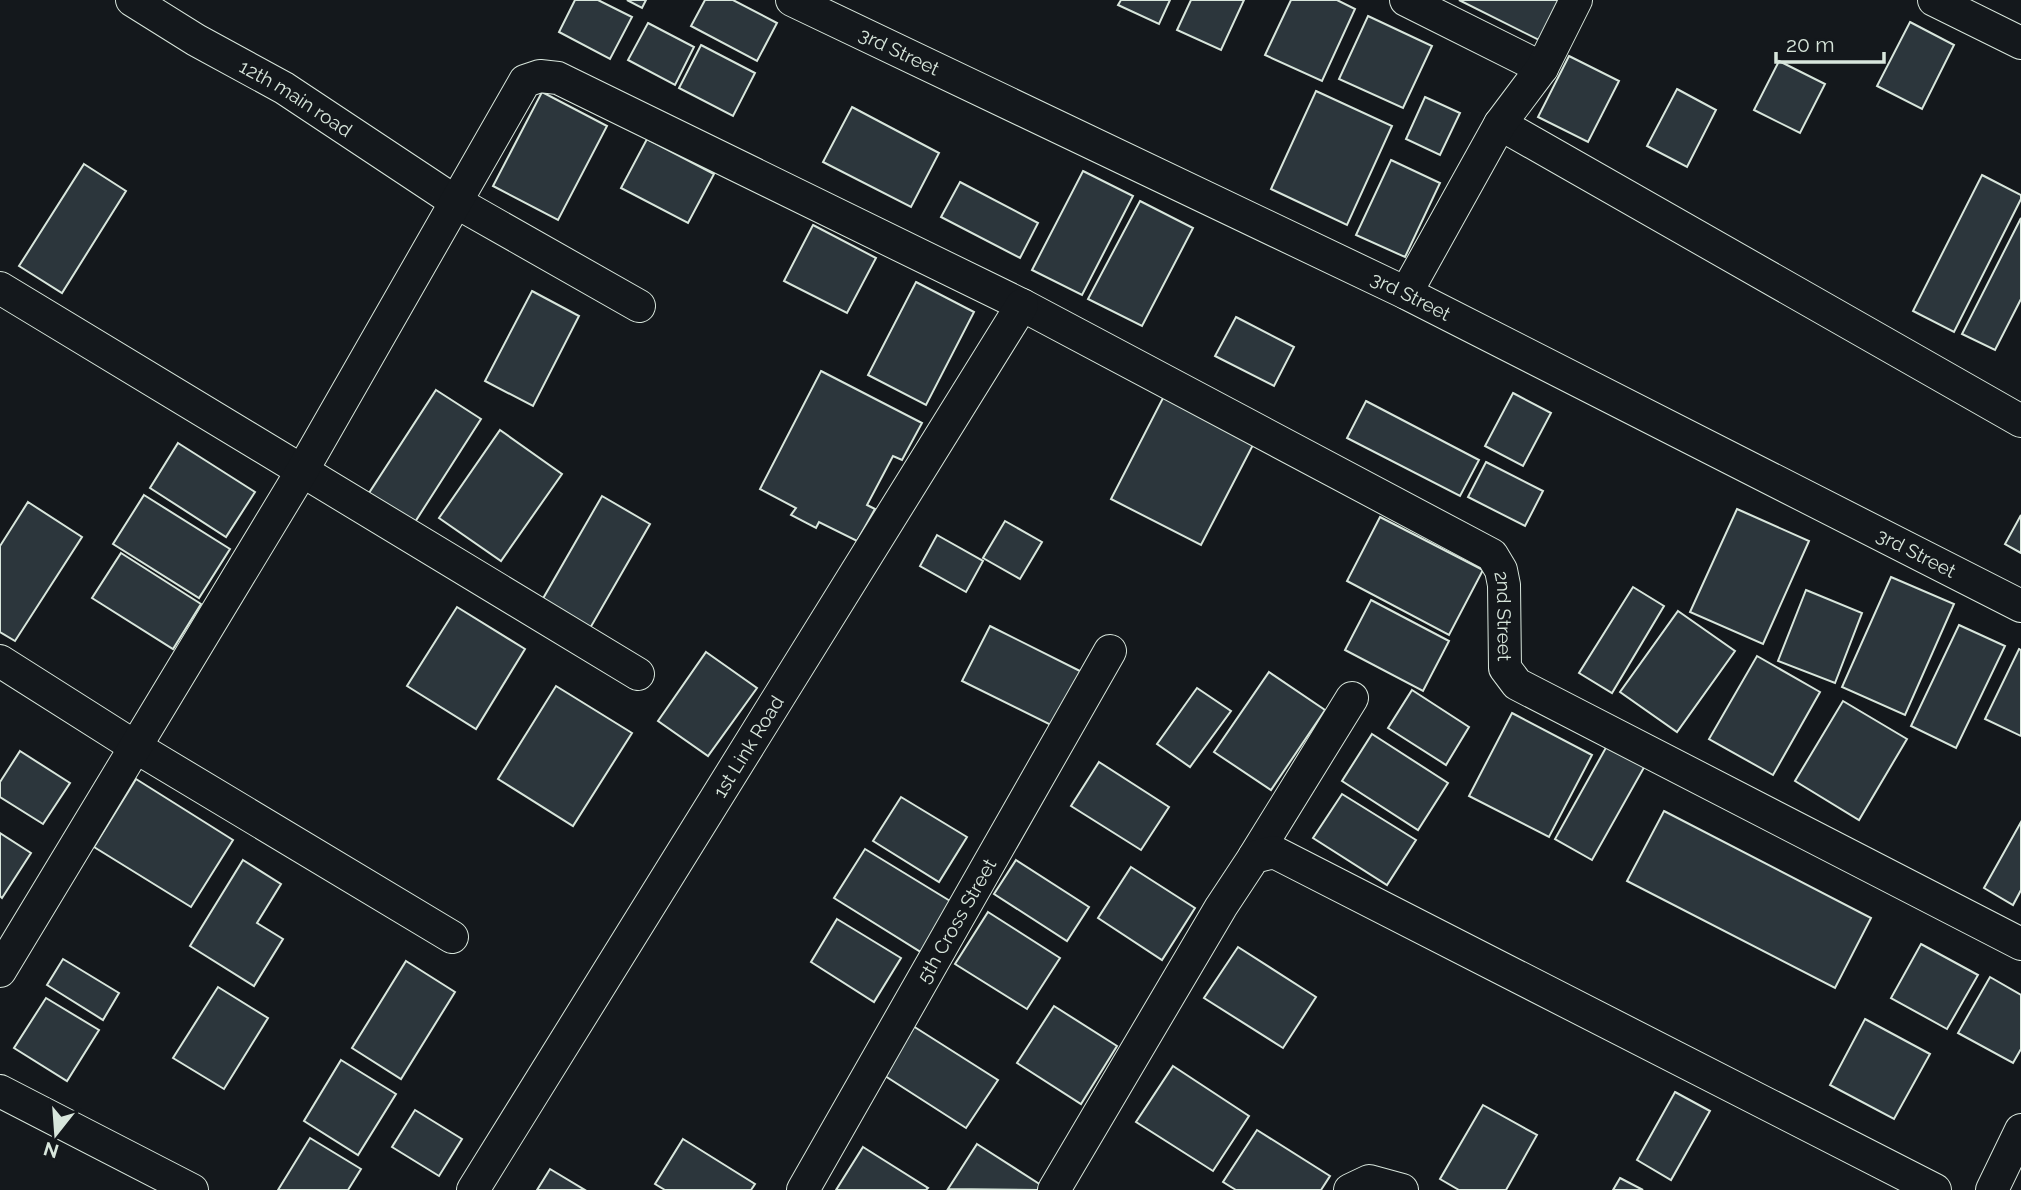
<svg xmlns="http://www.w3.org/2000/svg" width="2021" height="1190" font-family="Raleway,sans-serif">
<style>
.building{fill:#2c363c;stroke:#d8e6dc;stroke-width:2}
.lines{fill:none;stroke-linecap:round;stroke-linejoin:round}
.street-casing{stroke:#d8e6dc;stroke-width:34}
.street{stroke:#14181c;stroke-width:32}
.labels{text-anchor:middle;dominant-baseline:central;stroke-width:5;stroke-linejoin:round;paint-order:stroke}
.street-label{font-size:19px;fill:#d8e6dc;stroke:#14181c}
</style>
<rect width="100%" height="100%" fill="#14181c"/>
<!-- building -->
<g class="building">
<path d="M575,0H598L632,17L610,59L559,32Z"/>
<path d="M627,0H646L642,8Z"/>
<path d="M705,0H733L777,23L757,61L691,26Z"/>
<path d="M1121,0H1170L1159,24L1118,5Z"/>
<path d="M1191,0H1244L1221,50L1177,30Z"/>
<path d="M1291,0H1337L1355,9L1322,81L1265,55Z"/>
<path d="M1459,0H1572L1549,45Z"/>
<path d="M1368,16L1432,46L1403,108L1339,79Z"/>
<path d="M1910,22L1954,45L1922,109L1877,86Z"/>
<path d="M648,23L694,47L675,85L628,60Z"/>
<path d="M701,45L755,73L733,116L679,88Z"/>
<path d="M1569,56L1619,81L1588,142L1538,117Z"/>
<path d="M1779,61L1825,84L1800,133L1754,110Z"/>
<path d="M1677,89L1716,110L1687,167L1647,146Z"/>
<path d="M1316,91L1392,126L1347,225L1271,189Z"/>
<path d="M542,92L607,126L558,220L493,186Z"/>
<path d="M1425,97L1460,113L1440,155L1406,139Z"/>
<path d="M852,107L939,153L911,207L823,162Z"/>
<path d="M647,139L714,174L688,223L621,188Z"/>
<path d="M1391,160L1440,183L1405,257L1356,235Z"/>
<path d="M84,164L126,191L62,293L19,266Z"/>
<path d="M1083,171L1133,196L1082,295L1032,270Z"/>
<path d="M1982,175L2021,195V199L1954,332L1913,311Z"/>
<path d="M960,182L1038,223L1020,258L941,217Z"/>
<path d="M1140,201L1193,228L1142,326L1088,299Z"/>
<path d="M2021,218V299L1995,350L1962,334Z"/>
<path d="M813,225L876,258L847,313L784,281Z"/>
<path d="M916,282L974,312L926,405L868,375Z"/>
<path d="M532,291L579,316L533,406L485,381Z"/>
<path d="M1236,317L1294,347L1274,386L1215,356Z"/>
<path d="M821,371L922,423L902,460L893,456L867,505L875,509L857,541L819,522L816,528L791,515L796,508L760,489Z"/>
<path d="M436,390L481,419L415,522L369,493Z"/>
<path d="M1513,393L1551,413L1523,466L1485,446Z"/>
<path d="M1164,396L1254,443L1201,545L1111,499Z"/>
<path d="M1366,401L1479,460L1460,496L1347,438Z"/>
<path d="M500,430L562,474L501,561L439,518Z"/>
<path d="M178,443L255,492L226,537L150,488Z"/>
<path d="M1486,462L1543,491L1525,526L1468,497Z"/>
<path d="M144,495L230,549L199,598L113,544Z"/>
<path d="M602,496L650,524L589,630L541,602Z"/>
<path d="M28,502L82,537L15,641L0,632V546Z"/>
<path d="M1737,509L1809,541L1763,644L1690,612Z"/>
<path d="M2021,515V553L2005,544Z"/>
<path d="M1380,517L1483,570L1449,635L1347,581Z"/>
<path d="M1005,521L1042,542L1020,579L983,558Z"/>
<path d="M937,535L983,561L966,592L920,566Z"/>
<path d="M121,553L201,604L173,649L92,598Z"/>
<path d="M1891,577L1954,604L1905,715L1842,687Z"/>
<path d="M1633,587L1664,606L1612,693L1579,673Z"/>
<path d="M1806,590L1862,613L1835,683L1778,661Z"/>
<path d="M1371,600L1449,641L1423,691L1345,650Z"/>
<path d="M457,607L525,649L476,729L407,686Z"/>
<path d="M1678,611L1735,651L1677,732L1620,692Z"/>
<path d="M1959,625L2005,646L1956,748L1911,726Z"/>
<path d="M990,626L1084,673L1057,728L962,681Z"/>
<path d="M2019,649L2021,650V736L1985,719Z"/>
<path d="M706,652L757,688L708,756L658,721Z"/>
<path d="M1757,656L1820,692L1773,775L1709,739Z"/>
<path d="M1269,672L1325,710L1271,790L1214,752Z"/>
<path d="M556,686L632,733L573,826L498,779Z"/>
<path d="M1197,688L1231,711L1190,767L1157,744Z"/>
<path d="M1412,690L1469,727L1446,765L1388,728Z"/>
<path d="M1843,701L1907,739L1859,820L1795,781Z"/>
<path d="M1512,713L1592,755L1549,837L1469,796Z"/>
<path d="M1372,734L1448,783L1418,830L1342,781Z"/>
<path d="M1608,744L1646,764L1592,860L1555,839Z"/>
<path d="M20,751L70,783L43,824L0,797V782Z"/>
<path d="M1099,762L1169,807L1141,850L1071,806Z"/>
<path d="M136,779L233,840L191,907L94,847Z"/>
<path d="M1342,794L1416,840L1387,885L1313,838Z"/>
<path d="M901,797L967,837L939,882L873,841Z"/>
<path d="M1664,811L1871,918L1835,988L1627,881Z"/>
<path d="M2021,822V890L2013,905L1984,888Z"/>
<path d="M0,833L31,853L2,898L0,896Z"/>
<path d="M865,849L955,904L924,954L834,898Z"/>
<path d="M243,860L281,884L257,923L283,939L254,986L190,946Z"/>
<path d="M1016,860L1089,907L1067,941L994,894Z"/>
<path d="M1131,867L1195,908L1162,960L1098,918Z"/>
<path d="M988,912L1060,958L1027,1009L955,964Z"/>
<path d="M837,919L901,958L874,1002L811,962Z"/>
<path d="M1921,944L1978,975L1947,1029L1891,998Z"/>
<path d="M1238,947L1316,997L1283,1048L1204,998Z"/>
<path d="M63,959L119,993L103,1020L47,985Z"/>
<path d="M406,961L455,992L401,1079L352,1048Z"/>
<path d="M1990,977L2021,995V1049L2013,1063L1958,1033Z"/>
<path d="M218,987L268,1018L224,1089L173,1058Z"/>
<path d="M46,998L99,1030L67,1081L14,1048Z"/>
<path d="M1054,1006L1117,1046L1081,1104L1017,1063Z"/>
<path d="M1865,1019L1930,1054L1894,1119L1830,1085Z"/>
<path d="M913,1026L998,1080L966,1128L882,1074Z"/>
<path d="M341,1060L396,1094L358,1155L304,1121Z"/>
<path d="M1173,1066L1249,1116L1213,1171L1136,1122Z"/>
<path d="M1675,1092L1710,1111L1671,1180L1637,1160Z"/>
<path d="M1483,1105L1537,1135L1506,1190H1459L1440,1179Z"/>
<path d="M415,1110L462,1139L439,1176L392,1147Z"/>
<path d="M1257,1130L1330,1176L1321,1190H1236L1223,1182Z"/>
<path d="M310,1138L361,1169L348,1190H278Z"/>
<path d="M683,1139L755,1184L751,1190H665L655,1184Z"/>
<path d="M977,1144L1041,1185L1038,1190L948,1189Z"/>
<path d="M863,1147L928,1188L926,1190H836Z"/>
<path d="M550,1169L585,1190H537Z"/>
<path d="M1620,1178L1643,1190H1613Z"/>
</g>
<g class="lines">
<!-- street casing -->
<g class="street-casing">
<g id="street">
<path id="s1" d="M132,0L196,40L284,88L456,202L639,306"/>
<path id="s2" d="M792,0L1406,293L2021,606"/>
<path d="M1406,0L1542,68"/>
<path d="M1934,0L2021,43"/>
<path d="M1500,124L2021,421"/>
<path d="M0,288L638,674"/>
<path d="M1406,293L1500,124L1542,68L1576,0"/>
<path d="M0,661L134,746L452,937"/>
<path d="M1254,857L1352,698"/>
<path id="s3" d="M0,971L302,471L525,81L540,76L558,78L1022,305L1492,555L1501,570L1504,585L1505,668L1517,684L2021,944"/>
<path d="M0,1091L192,1190"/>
<path id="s4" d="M473,1190L1022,305"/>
<path id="s5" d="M803,1190L1110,651"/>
<path d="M1054,1190L1221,907L1254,857L1274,852L1935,1190"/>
<path d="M1350,1190L1369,1181L1402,1190"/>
<path d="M1992,1190L2021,1130"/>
</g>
</g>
<!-- street -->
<use href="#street" class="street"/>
</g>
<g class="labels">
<!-- street labels -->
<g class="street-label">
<text stroke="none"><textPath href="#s2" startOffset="119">3rd Street</textPath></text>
<text stroke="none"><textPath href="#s1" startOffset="191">12th main road</textPath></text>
<text stroke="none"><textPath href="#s2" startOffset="686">3rd Street</textPath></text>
<text stroke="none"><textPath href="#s2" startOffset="1253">3rd Street</textPath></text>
<text stroke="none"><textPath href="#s3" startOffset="2180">2nd Street</textPath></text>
<text stroke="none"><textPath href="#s4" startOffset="522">1st Link Road</textPath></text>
<text stroke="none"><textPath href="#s5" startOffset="310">5th Cross Street</textPath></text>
</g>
</g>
<!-- north arrow -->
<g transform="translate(56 1134) rotate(197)" stroke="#14181c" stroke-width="5" paint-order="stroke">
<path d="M0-5L12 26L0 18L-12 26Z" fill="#d8e6dc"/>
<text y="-10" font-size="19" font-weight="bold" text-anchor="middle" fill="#d8e6dc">N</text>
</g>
<!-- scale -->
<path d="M1776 52v10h108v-10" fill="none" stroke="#d8e6dc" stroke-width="3.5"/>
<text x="1786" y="52" font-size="21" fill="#d8e6dc" stroke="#14181c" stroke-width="5" paint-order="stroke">20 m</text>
</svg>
